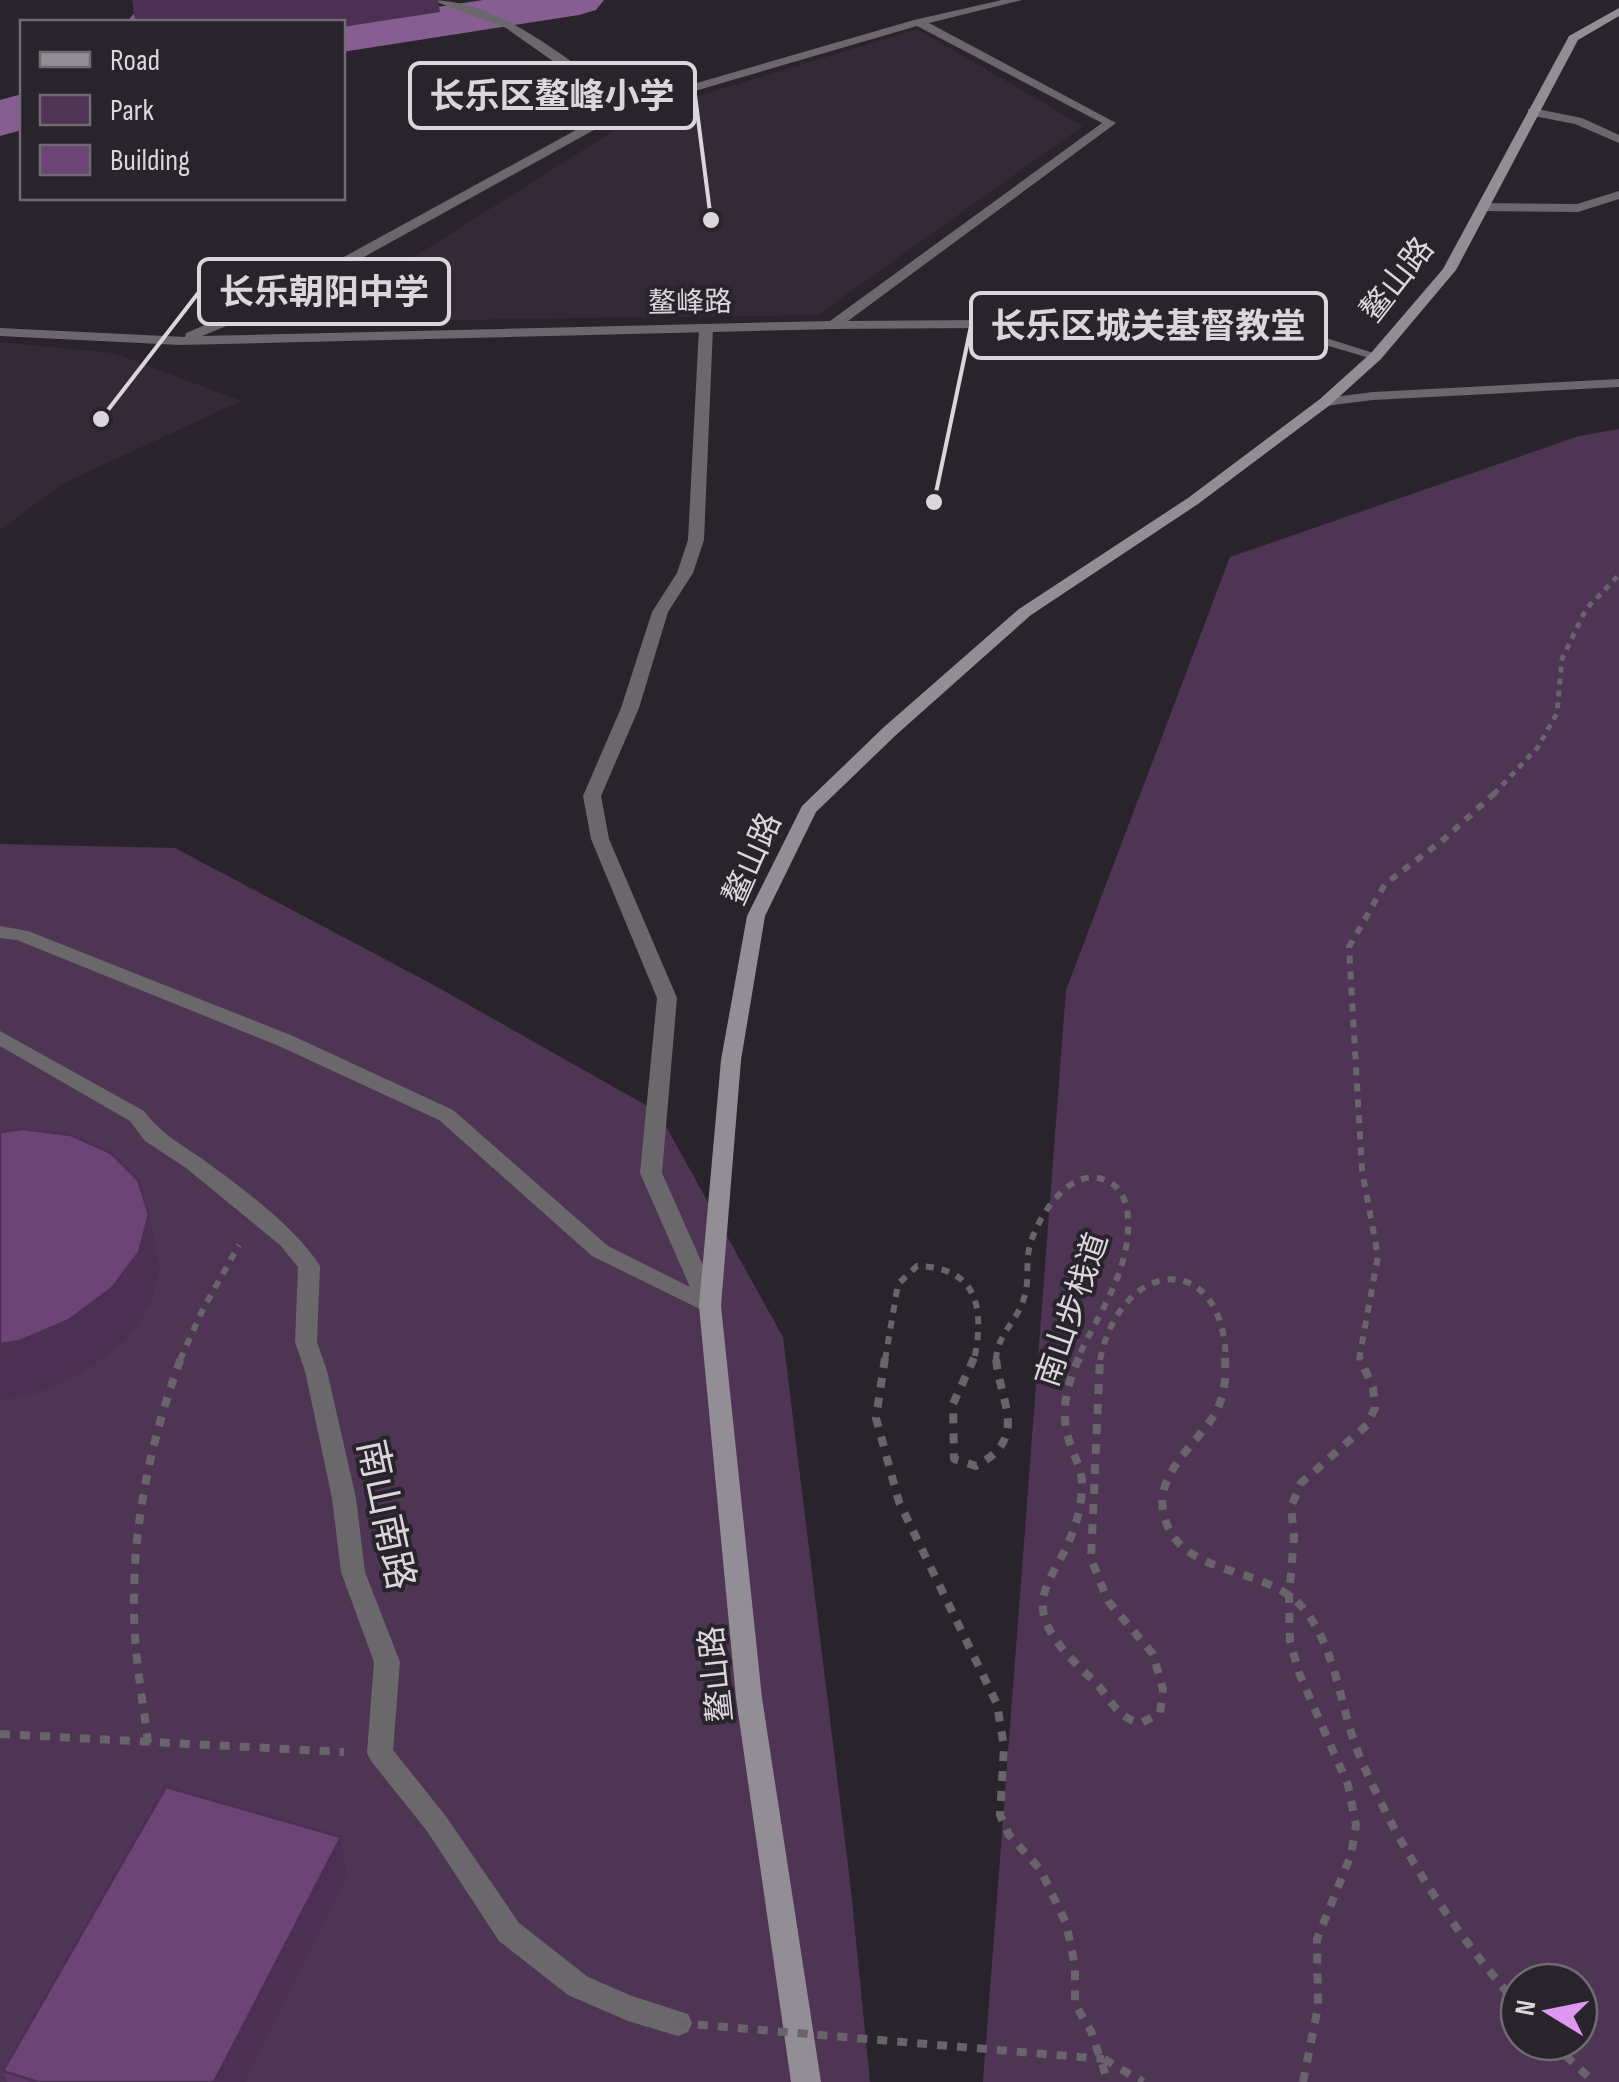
<svg xmlns="http://www.w3.org/2000/svg" width="1619" height="2082" font-family="'Sofia Sans Condensed','Noto Sans SC',sans-serif">
<style>
.built{fill:#342937}
.green{fill:#4e3554;fill-rule:evenodd}
.lines{fill:none;stroke-linecap:round;stroke-linejoin:round}
.stream{fill:#875e92;fill-rule:evenodd}
.river{fill:#875e92;fill-rule:evenodd}
.path-far2{stroke:#69646b;stroke-width:5;stroke-dasharray:6 6;stroke-linecap:butt}
.path-far1{stroke:#69646b;stroke-width:6;stroke-dasharray:8 8;stroke-linecap:butt}
.path{stroke:#69646b;stroke-width:8;stroke-dasharray:10 10;stroke-linecap:butt}
.lane{fill:#6b686c;fill-rule:evenodd}
.street{fill:#6b686c;fill-rule:evenodd}
.secondary{fill:#938e95;fill-rule:evenodd}
.path-bridge{stroke:#69646b;stroke-width:8;stroke-dasharray:10 10;stroke-linecap:butt}
.wall{fill:#5d3a65}
.shaded-wall{fill:#4c3053}
.building{fill:#6c4476;stroke:#4c3053;stroke-width:2.5}
.labels{text-anchor:middle;dominant-baseline:central;stroke-width:8;stroke-linejoin:round;paint-order:stroke}
.far-street-label{font-size:28px;fill:#dad6dc;stroke:#29232b}
.street-label{font-size:32px;fill:#dad6dc;stroke:#29232b}
.near-street-label{font-size:38px;fill:#dad6dc;stroke:#29232b}
.leader{fill:none;stroke:#dad6dc;stroke-width:4}
.callout-dot{fill:#dad6dc;stroke:#29232b;stroke-width:4}
.callout{fill:#29232b;stroke:#dad6dc;stroke-width:4}
.callout-label{font-size:35px;text-anchor:middle;font-weight:bold;fill:#dad6dc}
</style>
<rect width="100%" height="100%" fill="#29232b"/>
<!-- built -->
<g class="built">
<path d="M917,29L1083,126L818,315L311,322L640,114Z"/>
<path d="M0,342L114,353L241,401L62,484L0,530Z"/>
</g>
<!-- green -->
<g class="green">
<path d="M1619,429V2082H983L1066,990L1230,557L1579,436ZM1519,1982H1579V2042H1519Z"/>
<path d="M0,844L175,848L430,983L658,1112L783,1337L851,1890L870,2082H0Z"/>
</g>
<g class="lines">
<!-- stream -->
<path class="stream" d="M145,0H153L135,22H127Z"/>
<!-- river -->
<g class="river">
<path d="M483,0H604L596,10L579,15L342,52V22H339Z"/>
<path d="M22,94V130L0,136V100Z"/>
</g>
<!-- path-far2 -->
<path class="path-far2" d="M1494,794L1538,747L1557,713L1562,659L1586,609L1619,575"/>
<!-- path-far1 -->
<g class="path-far1">
<path d="M180,1360L203,1309L239,1245"/>
<path d="M885,1360L898,1284L917,1266C978,1267 985,1309 974,1360"/>
<path d="M996,1360C997,1334 1017,1322 1024,1298C1030,1281 1025,1262 1030,1245C1039,1214 1073,1160 1111,1183C1127,1193 1129,1215 1128,1232C1125,1279 1096,1318 1077,1360"/>
<path d="M1100,1360C1121,1257 1223,1248 1226,1360"/>
<path d="M1359,1360L1378,1256L1362,1170L1349,947L1385,884L1443,840L1497,791"/>
</g>
<!-- path -->
<g class="path">
<path d="M885,1358L876,1418L899,1502L997,1704L1004,1747L1000,1815L1009,1835L1040,1869L1066,1923L1075,1966V2004L1091,2031L1108,2082"/>
<path d="M974,1358L953,1404L954,1459L976,1466C1030,1437 1000,1404 996,1358"/>
<path d="M1079,1358C1067,1383 1060,1412 1069,1440C1074,1457 1084,1472 1082,1491C1074,1585 992,1589 1092,1679C1110,1696 1115,1718 1141,1723L1160,1713L1163,1689L1153,1654L1108,1601L1091,1559L1100,1358"/>
<path d="M1225,1358C1226,1376 1225,1394 1217,1410C1200,1443 1153,1472 1164,1515C1179,1579 1267,1564 1303,1608C1337,1648 1340,1710 1360,1757C1399,1849 1453,1931 1519,2006"/>
<path d="M0,1734L344,1752"/>
<path d="M148,1743C144,1708 137,1672 135,1636C129,1541 148,1447 181,1358"/>
<path d="M1551,2042L1594,2082"/>
<path d="M1104,2059L1143,2082"/>
<path d="M1303,2082L1318,2007L1317,1939L1351,1855L1356,1825L1348,1785L1299,1673L1290,1641L1289,1598L1294,1536L1291,1507L1301,1483L1367,1425L1375,1408L1373,1388L1360,1358"/>
</g>
<!-- lane -->
<g class="lane">
<path d="M1532,108L1582,118L1619,135V143L1575,124L1528,115V109Z"/>
<path d="M1619,191V199L1578,212L1483,211L1477,207L1483,203L1577,204Z"/>
<path d="M706,324L713,328L704,540L693,573L668,612L639,708L601,796L609,839L677,998L662,1173L721,1306L718,1312L710,1314L592,1256L439,1120L279,1046L17,940L0,938V926L28,931L293,1036L453,1110L608,1246L690,1287L640,1173L657,998L591,839L583,796L621,708L652,612L677,573L688,540L699,328Z"/>
<path d="M1619,379V387L1373,400L1325,406L1318,402L1325,398L1373,392Z"/>
<path d="M0,1031L144,1111C160,1132 177,1142 198,1156C236,1183 296,1227 320,1266L317,1342L327,1371L356,1498L365,1572L400,1662L393,1750L445,1815L519,1923L588,1977L632,1996L688,2014L692,2023L688,2032L678,2036L628,2021L568,1995L499,1941L427,1831L371,1761L367,1753L374,1662L341,1572L332,1498L305,1371L295,1342L298,1267L280,1245L186,1168L145,1141L130,1121L0,1046Z"/>
</g>
<!-- street -->
<path class="street" d="M431,0C501,0 572,64 628,103L914,20L1002,0H1022L929,23L1116,123L848,321L1263,318L1383,356L1376,360L1262,326L833,329L180,345L0,336V328L185,337L186,333L267,299L618,107L506,28ZM917,26L1102,123L830,321L202,336L277,305L630,110Z"/>
<!-- secondary -->
<path class="secondary" d="M1619,8V16L1578,40L1456,270L1381,359L1330,405L1198,504L1031,615L896,735L816,812L765,916L741,1060L721,1306L762,1698L821,2082H791L736,1698L699,1306L721,1060L747,916L802,806L884,727L1019,609L1188,498L1320,399L1371,353L1443,269L1569,36Z"/>
<!-- path-bridge -->
<path class="path-bridge" d="M678,2023L1104,2059"/>
</g>
<!-- wall -->
<path class="wall" d="M341,1837L348,1878L245,2082H7L3,2071Z"/>
<!-- shaded-wall -->
<g class="shaded-wall">
<path d="M132,0H438L440,12L342,27V22H135Z"/>
<path d="M149,1214L160,1267L151,1305L125,1342L82,1374L34,1394L0,1401V1344Z"/>
<path d="M341,1837L348,1878L245,2082H214Z"/>
</g>
<!-- building -->
<g class="building">
<path d="M23,1129L71,1135L111,1153L138,1180L149,1214L139,1252L112,1288L69,1320L20,1341L0,1344V1132Z"/>
<path d="M166,1787L341,1837L214,2082H38L3,2071Z"/>
</g>
<g class="labels">
<!-- far-street labels -->
<g class="far-street-label">
<text transform="translate(690 303) rotate(-1)">鳌峰路</text>
</g>
<!-- street labels -->
<g class="street-label">
<text transform="translate(1398 280) rotate(-52)">鳌山路</text>
<text transform="translate(753 859) rotate(-66)">鳌山路</text>
<text transform="translate(1073 1310) rotate(-71)">南山步栈道</text>
<text transform="translate(717 1674) rotate(-96)">鳌山路</text>
</g>
<!-- near-street labels -->
<g class="near-street-label">
<text transform="translate(385 1515) rotate(78)">南山南路</text>
</g>
</g>
<!-- callouts -->
<path class="leader" d="M711 220L695 95M101 419L199 292M934 502L971 326"/>
<g class="callout-dot">
<circle cx="711" cy="220" r="10"/>
<circle cx="101" cy="419" r="10"/>
<circle cx="934" cy="502" r="10"/>
</g>
<g class="callout">
<rect x="410" y="63" width="285" height="65" rx="10"/>
<rect x="199" y="259" width="250" height="65" rx="10"/>
<rect x="971" y="293" width="355" height="65" rx="10"/>
</g>
<g class="callout-label">
<text x="552" y="108">长乐区鳌峰小学</text>
<text x="324" y="304">长乐朝阳中学</text>
<text x="1148" y="338">长乐区城关基督教堂</text>
</g>
<!-- legend -->
<rect x="20" y="20" width="325" height="180" fill="#29232b" stroke="#706b72" stroke-width="2.5"/>
<rect x="40" y="52" width="50" height="15" fill="#938e95" stroke="#706b72" stroke-width="2.5"/>
<text x="110" y="70" font-size="30" fill="#dad6dc">Road</text>
<rect x="40" y="95" width="50" height="30" fill="#4e3554" stroke="#706b72" stroke-width="2.5"/>
<text x="110" y="120" font-size="30" fill="#dad6dc">Park</text>
<rect x="40" y="145" width="50" height="30" fill="#6c4476" stroke="#706b72" stroke-width="2.5"/>
<text x="110" y="170" font-size="30" fill="#dad6dc">Building</text>
<!-- north arrow -->
<g transform="translate(1549 2012) rotate(280)"><circle r="48" fill="#29232b" stroke="#706b72" stroke-width="2.5"/>
<path d="M0-8L18 38L0 25L-18 38Z" fill="#df98f1"/>
<text y="-15" font-size="28" font-weight="bold" text-anchor="middle" fill="#dad6dc">N</text>
</g>
</svg>
